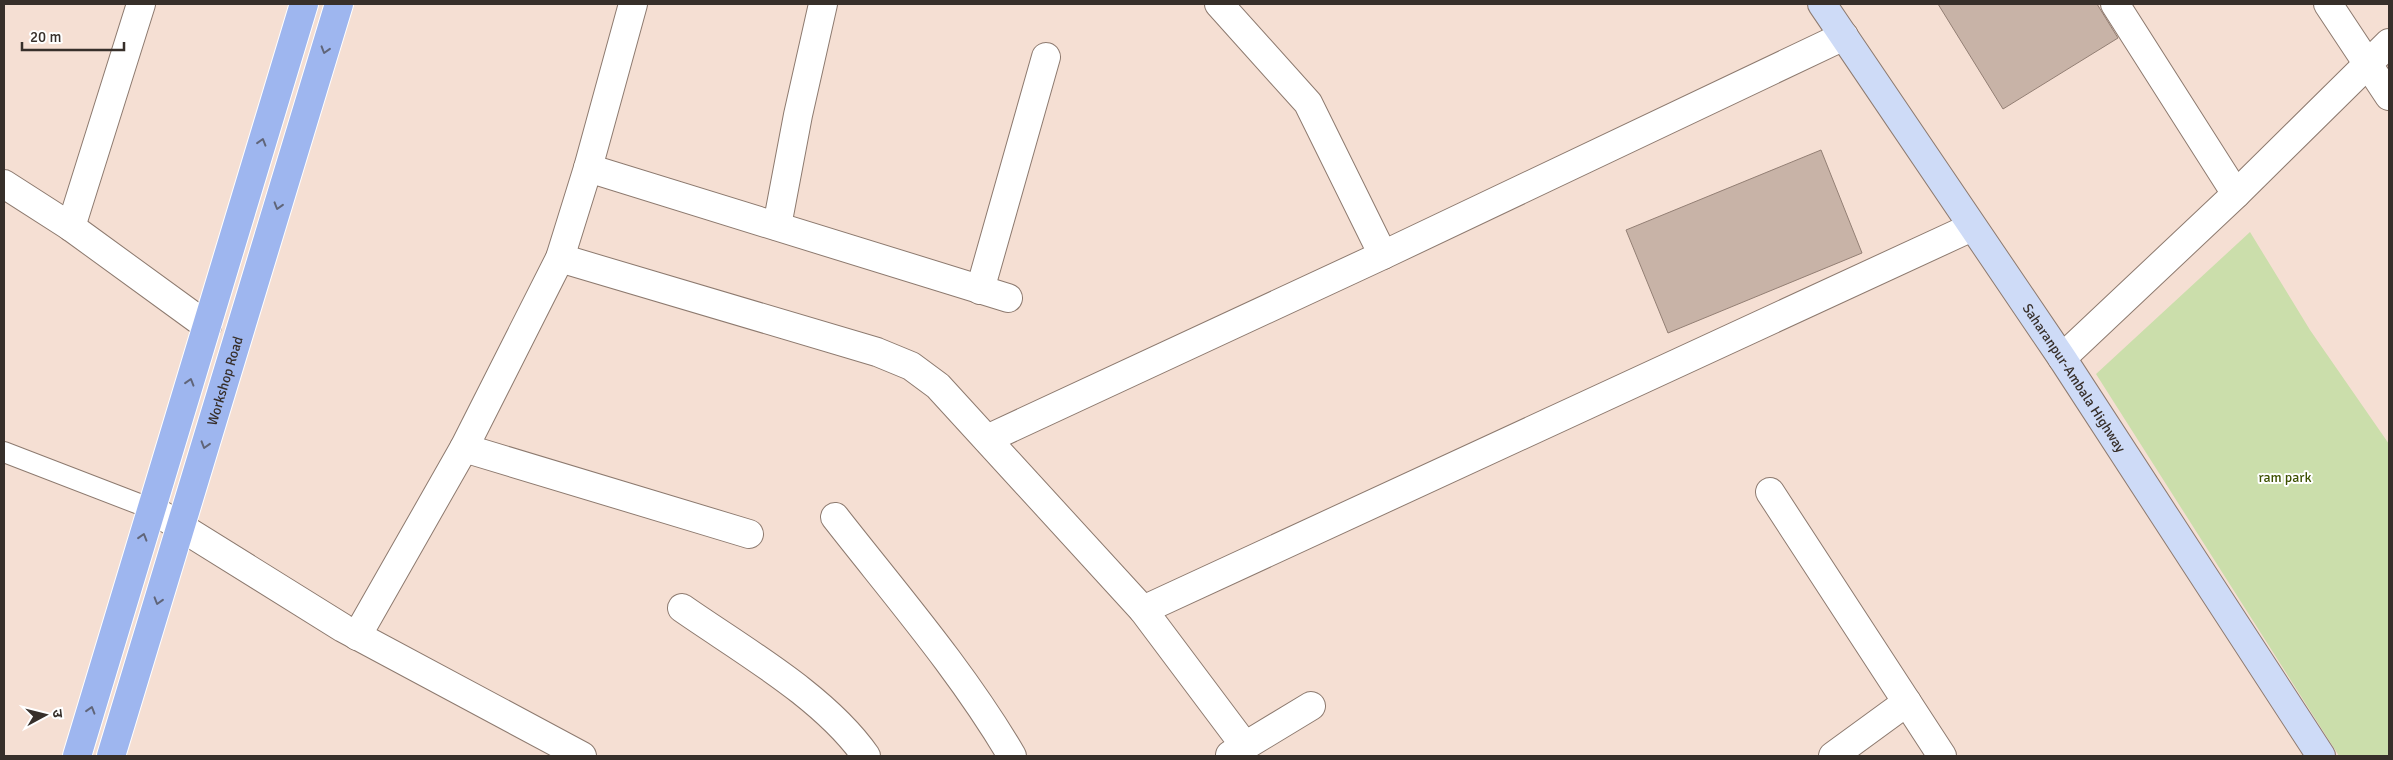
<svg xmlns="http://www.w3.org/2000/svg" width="2393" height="760" font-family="Signika,'Noto Sans Devanagari',sans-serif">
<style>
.green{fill:#cbdeab}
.building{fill:#c8b3a7;stroke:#937f74}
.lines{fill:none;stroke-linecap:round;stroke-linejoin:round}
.lane-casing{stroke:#8d7a6f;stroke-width:22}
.street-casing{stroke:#8d7a6f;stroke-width:30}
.secondary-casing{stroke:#8d7a6f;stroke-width:30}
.primary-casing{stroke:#fff;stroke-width:30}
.lane{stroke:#fff;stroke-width:20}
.street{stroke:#fff;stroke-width:28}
.secondary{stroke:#cedbf7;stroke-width:28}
.primary{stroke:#9eb6ef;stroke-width:28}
.oneway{stroke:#606579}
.labels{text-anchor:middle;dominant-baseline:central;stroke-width:4;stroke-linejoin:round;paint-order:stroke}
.street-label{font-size:14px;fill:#372f2a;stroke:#fff}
.park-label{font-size:14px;fill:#3d5100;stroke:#fff}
</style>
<rect width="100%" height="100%" fill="#f5dfd3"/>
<!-- green -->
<path class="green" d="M2250,232L2310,330L2389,444V756H2339L2096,374Z"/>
<!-- building -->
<g class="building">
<path d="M1938,4H2097L2118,38L2003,109Z"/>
<path d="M1821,150L1862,253L1668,333L1626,230Z"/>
</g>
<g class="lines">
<!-- lane casing -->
<g class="lane-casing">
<path id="lane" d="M4,452L152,509"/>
</g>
<!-- street casing -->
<g class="street-casing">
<g id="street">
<path d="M1219,4L1308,103L1383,255"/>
<path d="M2115,4L2236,194"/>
<path d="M2328,4L2389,96"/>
<path d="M588,168L1008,298"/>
<path d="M4,184L71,227L207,326"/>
<path d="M777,226L798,115L823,4"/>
<path d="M71,227L141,4"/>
<path d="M560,258L877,352L911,366L938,386L1143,610L1972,227"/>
<path d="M980,290L1046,57"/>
<path d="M2062,358L2236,194L2389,43"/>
<path d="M987,439L1383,255L1844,36"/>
<path d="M464,448L749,534"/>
<path d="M1770,492L1942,756"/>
<path d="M152,509L343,628L582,756"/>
<path d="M835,517C896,595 962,671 1012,756"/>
<path d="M682,608C742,650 824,696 866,756"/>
<path d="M1143,610L1245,746"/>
<path d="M357,636L464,448L560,258L588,168L633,4"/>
<path d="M1230,755L1311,706"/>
<path d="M1833,756L1907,702"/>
</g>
</g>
<!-- secondary casing -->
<g class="secondary-casing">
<g id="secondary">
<path id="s1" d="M1822,4L2062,358L2321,756"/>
</g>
</g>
<!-- primary casing -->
<g class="primary-casing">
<g id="primary">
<path d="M77,756L304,4"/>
<path id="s2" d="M111,756L339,4"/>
</g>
</g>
<!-- lane -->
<use href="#lane" class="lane"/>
<!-- street -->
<use href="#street" class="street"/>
<!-- secondary -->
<use href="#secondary" class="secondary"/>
<!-- primary -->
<use href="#primary" class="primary"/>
</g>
<!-- one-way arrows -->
<defs><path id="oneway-chevron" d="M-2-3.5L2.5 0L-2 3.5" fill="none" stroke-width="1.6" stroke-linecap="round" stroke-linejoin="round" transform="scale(1.25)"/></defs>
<g class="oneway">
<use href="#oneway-chevron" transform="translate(325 50) rotate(107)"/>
<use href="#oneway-chevron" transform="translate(262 142) rotate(-73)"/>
<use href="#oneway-chevron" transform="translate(278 206) rotate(107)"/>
<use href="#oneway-chevron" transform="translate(190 382) rotate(-73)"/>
<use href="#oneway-chevron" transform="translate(205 445) rotate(107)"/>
<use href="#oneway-chevron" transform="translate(143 537) rotate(-73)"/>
<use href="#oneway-chevron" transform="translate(158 601) rotate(107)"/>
<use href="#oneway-chevron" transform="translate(91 710) rotate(-73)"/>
</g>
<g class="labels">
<!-- street labels -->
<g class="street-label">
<text stroke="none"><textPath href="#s1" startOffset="451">Saharanpur-Ambala Highway</textPath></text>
<text stroke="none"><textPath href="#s2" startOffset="392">Workshop Road</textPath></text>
</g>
<!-- park labels -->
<g class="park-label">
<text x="2285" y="477">ram park</text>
</g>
</g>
<!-- border -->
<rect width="2393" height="760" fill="none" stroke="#372f2a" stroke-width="10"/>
<!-- north arrow -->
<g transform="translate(45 715) rotate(83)" stroke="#ffffff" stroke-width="4" paint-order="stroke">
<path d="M0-4L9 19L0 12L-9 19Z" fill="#372f2a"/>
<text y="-8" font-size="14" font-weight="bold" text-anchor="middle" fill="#372f2a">उ</text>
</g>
<!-- scale -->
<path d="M22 42v8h102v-8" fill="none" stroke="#372f2a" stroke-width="2.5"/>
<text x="30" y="42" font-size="15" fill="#372f2a" stroke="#ffffff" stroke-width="4" paint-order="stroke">20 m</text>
</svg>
